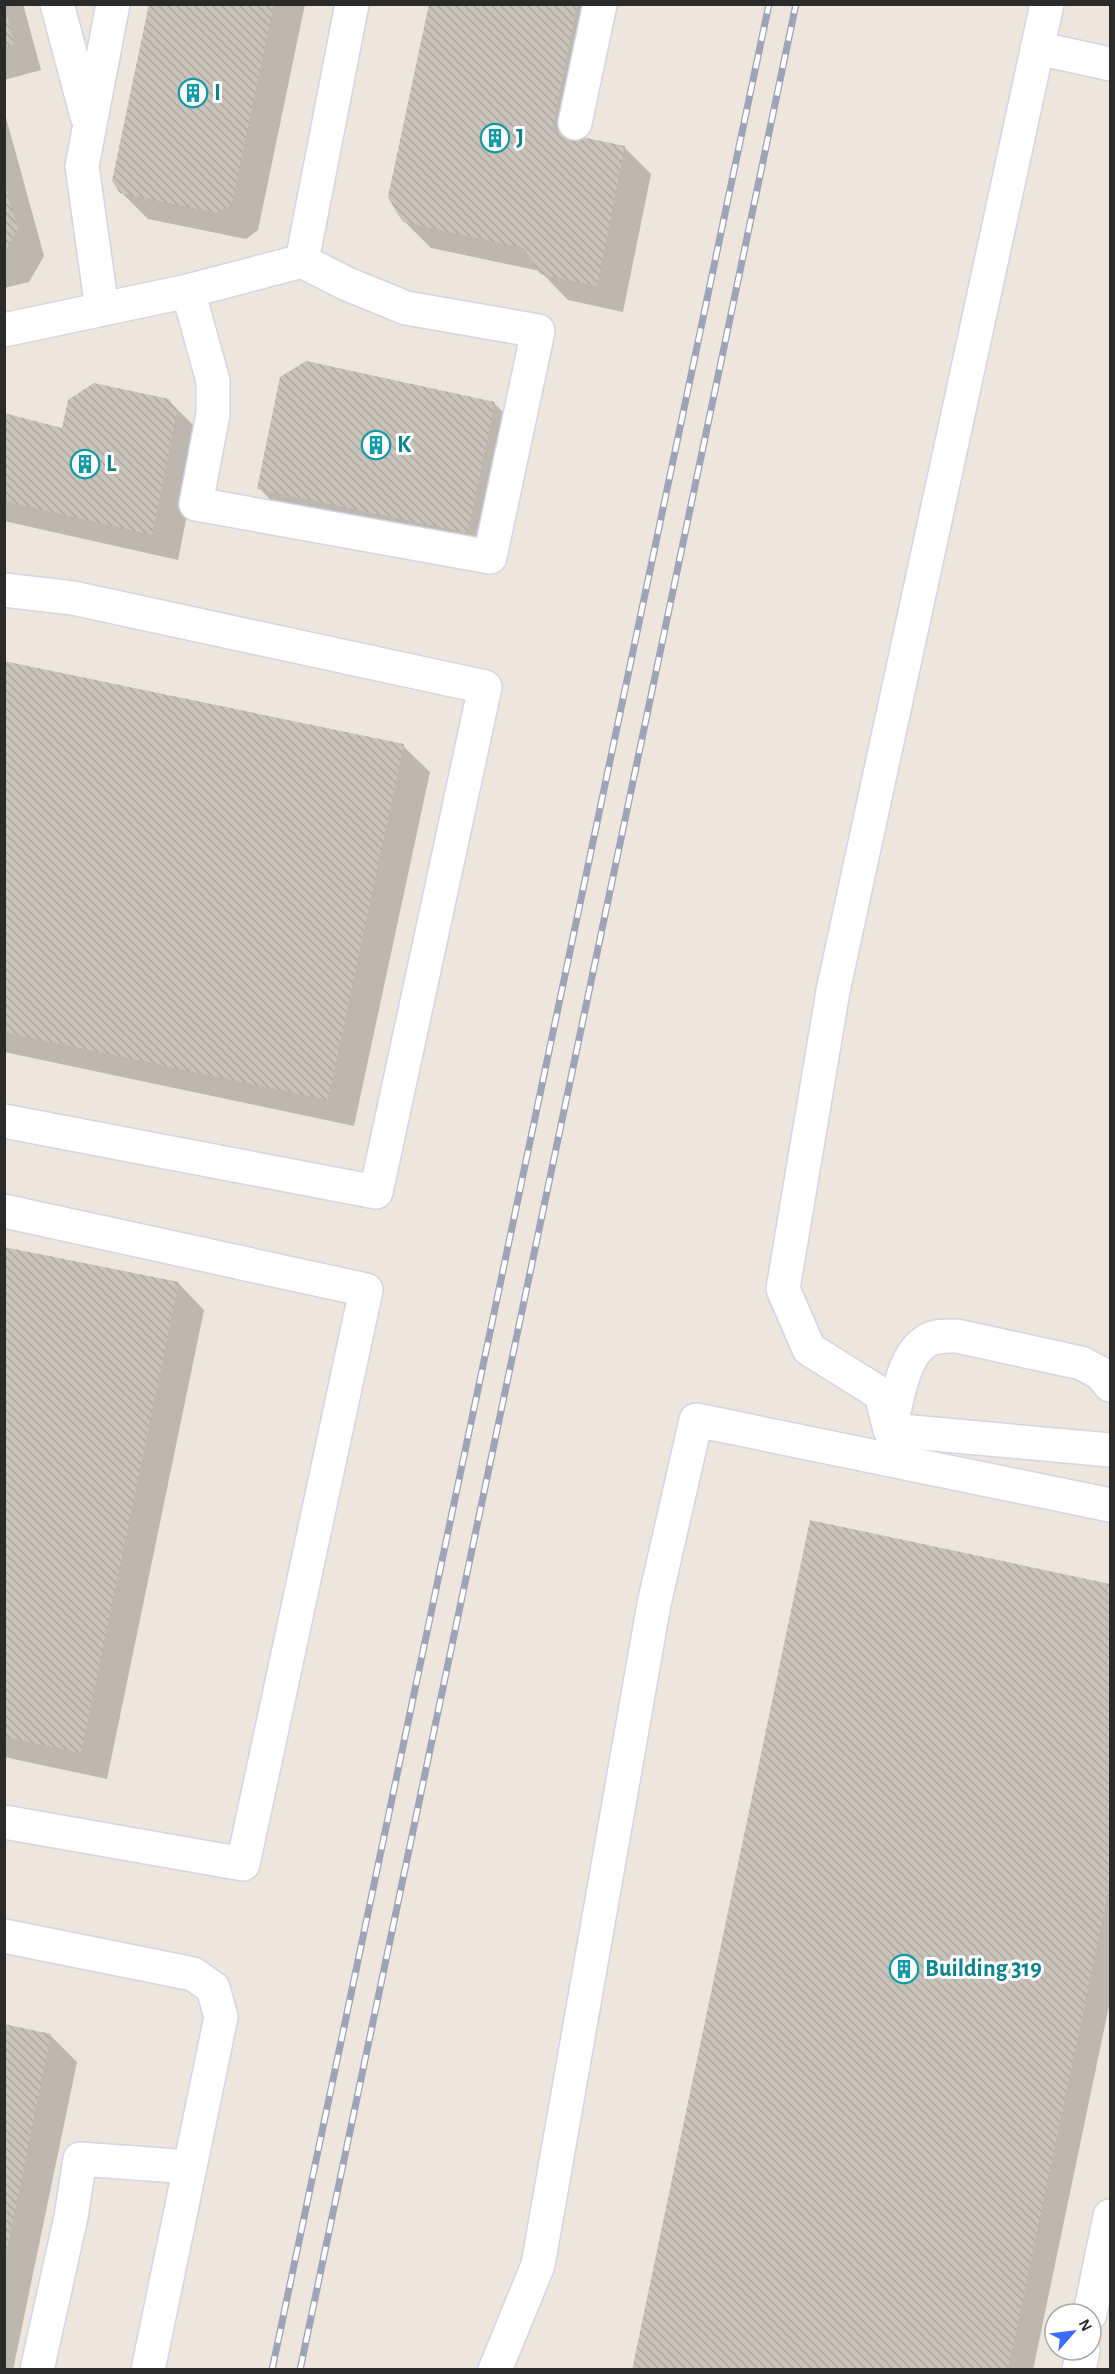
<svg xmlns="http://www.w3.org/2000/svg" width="1115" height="2374" font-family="'Alegreya Sans',sans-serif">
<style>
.shadow{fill:#0003}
.building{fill:url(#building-back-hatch)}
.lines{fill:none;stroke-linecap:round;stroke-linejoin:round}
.minor-casing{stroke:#d1d6e5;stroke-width:36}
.minor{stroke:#fff;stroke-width:33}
.rail-casing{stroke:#9ea3b7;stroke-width:7}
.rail{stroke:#fff;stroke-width:4.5;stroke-dasharray:14;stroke-linecap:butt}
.labels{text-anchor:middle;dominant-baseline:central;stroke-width:6;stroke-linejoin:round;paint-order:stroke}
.culture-label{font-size:24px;font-weight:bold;fill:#0d838f;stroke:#fff;text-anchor:start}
</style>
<defs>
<pattern id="building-back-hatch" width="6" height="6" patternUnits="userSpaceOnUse" patternTransform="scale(1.5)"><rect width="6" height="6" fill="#c9c3ba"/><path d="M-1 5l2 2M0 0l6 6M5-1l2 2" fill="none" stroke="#ada8a0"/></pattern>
</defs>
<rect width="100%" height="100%" fill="#eee5dc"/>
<!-- shadow -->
<g class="shadow">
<path d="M4,4H23L41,70L4,80Z"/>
<path d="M150,4H305L258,230L246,239L148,219L121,192Z"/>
<path d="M431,4H608L581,138L624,147L651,174L623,312L568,300L540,271L431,248L404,221Z"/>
<path d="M4,110L44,256L29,282L4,288Z"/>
<path d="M168,400L195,427L202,440L178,560L4,521V415L64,429Z"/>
<path d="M494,403L521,430L495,558L285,515L259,488Z"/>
<path d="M4,663L403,746L430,772L354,1126L4,1052Z"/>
<path d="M4,1249L178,1283L204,1310L107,1779L4,1757Z"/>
<path d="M812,1522L1110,1586V2001L1033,2370H633Z"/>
<path d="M4,2026L50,2035L77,2062L13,2370H4Z"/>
</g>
<!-- building -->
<g class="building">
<path d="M149,4H274L232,204L219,213L120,193L112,181Z"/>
<path d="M429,4H577L552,131L625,146L597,286L540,274L524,248L403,222L397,213L388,197Z"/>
<path d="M4,6L15,44L4,47Z"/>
<path d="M4,181L18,229L4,253Z"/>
<path d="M306,361L495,402L468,533L257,489L280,377Z"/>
<path d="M94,383L169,399L177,412L152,535L4,501V413L62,428L68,400Z"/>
<path d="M4,661L404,744L328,1100L4,1032Z"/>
<path d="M4,1247L179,1282L81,1753L4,1737Z"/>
<path d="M810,1520L1110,1584V1884L1008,2370H632Z"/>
<path d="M4,2024L51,2034L6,2255H4Z"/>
</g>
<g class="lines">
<!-- minor casing -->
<g class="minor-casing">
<g id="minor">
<path d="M57,4L87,116"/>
<path d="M1047,4L833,991L783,1289L809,1349L881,1394L890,1430L1110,1450"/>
<path d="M1037,48L1110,64"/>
<path d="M575,123L600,4"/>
<path d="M302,261L352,4"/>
<path d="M102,309L82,166L113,4"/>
<path d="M4,330L188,291L302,261L345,283L406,308L538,331L490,557L196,504L213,414V381L188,291"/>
<path d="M4,590L73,598L485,687L376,1192L4,1121"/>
<path d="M4,1211L366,1290L243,1864L4,1822"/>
<path d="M890,1428C897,1403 902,1357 925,1342C934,1335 946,1336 957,1336L1081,1363L1100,1373L1110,1385"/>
<path d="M4,1936L193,1974L213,1988L221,2017L148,2370"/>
<path d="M1090,2314L1110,2216"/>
<path d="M37,2370L71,2217L80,2159L190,2167"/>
<path d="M495,2370L538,2265L654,1604L696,1420L1110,1505"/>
<path d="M1079,2370L1083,2350"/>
</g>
</g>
<!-- minor -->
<use href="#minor" class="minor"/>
<!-- rail casing -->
<g class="rail-casing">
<g id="rail">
<path d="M272,2370L769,4"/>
<path d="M300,2370L796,4"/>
</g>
</g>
<!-- rail -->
<use href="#rail" class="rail"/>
</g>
<!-- icons -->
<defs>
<g id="building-ring" transform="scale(1.5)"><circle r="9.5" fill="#fff" stroke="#0f9aa8" stroke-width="1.5"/><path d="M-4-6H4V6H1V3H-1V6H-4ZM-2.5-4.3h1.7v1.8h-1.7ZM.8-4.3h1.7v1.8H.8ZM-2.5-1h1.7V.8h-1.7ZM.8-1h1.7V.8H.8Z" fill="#0f9aa8"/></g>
</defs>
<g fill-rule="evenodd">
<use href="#building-ring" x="193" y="93"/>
<use href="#building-ring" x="495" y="138"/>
<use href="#building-ring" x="376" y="445"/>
<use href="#building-ring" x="85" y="464"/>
<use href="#building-ring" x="904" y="1969"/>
</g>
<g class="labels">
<!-- culture labels -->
<g class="culture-label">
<text x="214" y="93">I</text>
<text x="516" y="138">J</text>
<text x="397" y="445">K</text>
<text x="106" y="464">L</text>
<text x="925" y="1969">Building 319</text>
</g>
</g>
<!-- border -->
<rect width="1115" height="2374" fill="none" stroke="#2b2b2b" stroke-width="12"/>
<!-- north arrow -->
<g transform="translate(1073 2332) rotate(62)"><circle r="28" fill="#ffffff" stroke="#aaaaaa" stroke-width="1.5"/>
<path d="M0-4.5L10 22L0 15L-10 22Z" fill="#386dff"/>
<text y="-9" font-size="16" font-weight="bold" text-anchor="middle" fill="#2b2b2b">N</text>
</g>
</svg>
